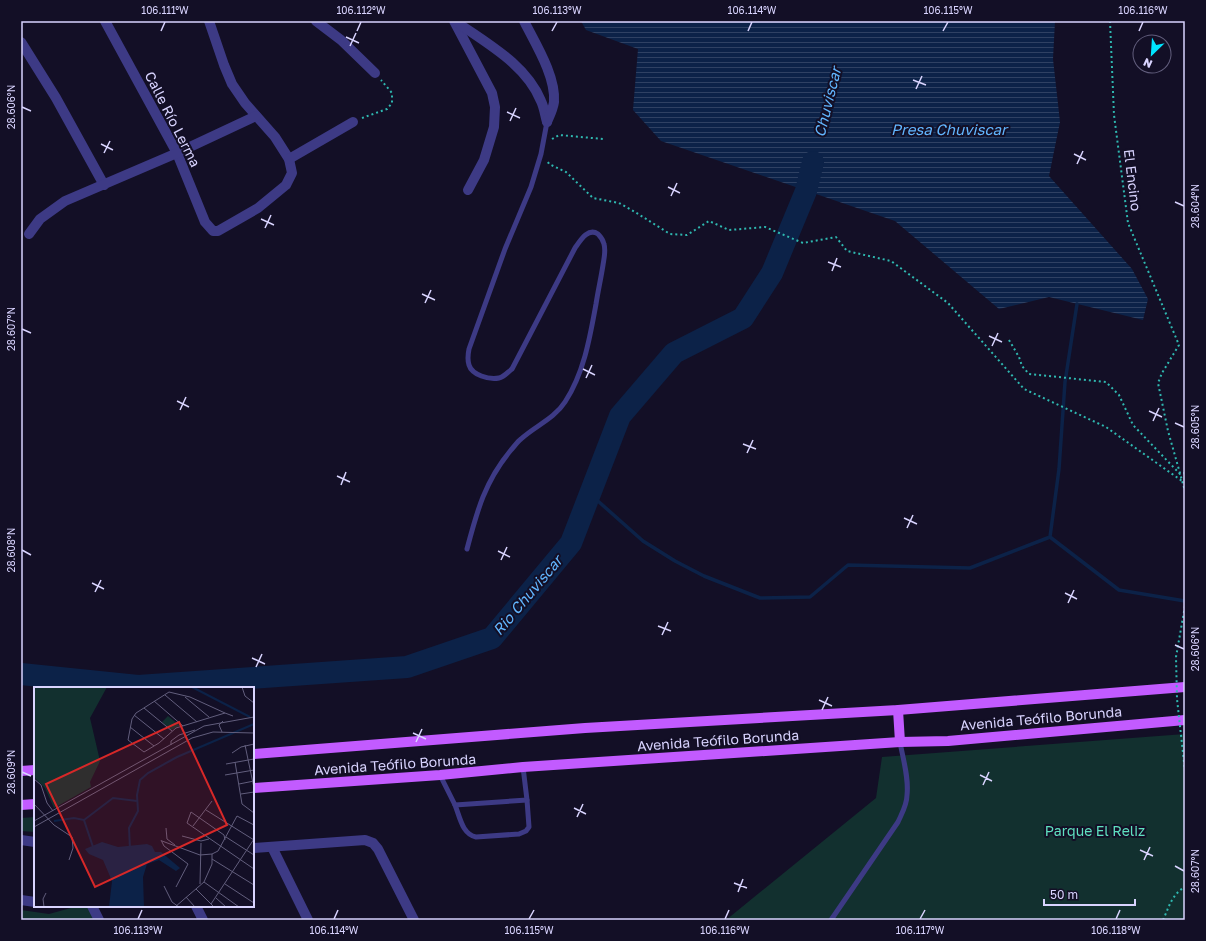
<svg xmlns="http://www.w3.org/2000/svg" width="1206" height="941" font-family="'Golos Text',sans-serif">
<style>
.green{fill:#12302f}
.water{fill:url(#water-rules)}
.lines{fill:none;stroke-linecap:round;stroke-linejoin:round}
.stream{stroke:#0c2248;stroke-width:3.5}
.river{stroke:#0c2248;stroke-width:22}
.path{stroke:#2fb8b0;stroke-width:2;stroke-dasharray:2 3;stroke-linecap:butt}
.service{stroke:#3d3a85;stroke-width:5}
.minor{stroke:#3d3a85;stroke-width:10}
.primary{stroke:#c25bff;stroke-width:10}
.path-bridge{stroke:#2fb8b0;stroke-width:2;stroke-dasharray:2 3;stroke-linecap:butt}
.ticks{fill:none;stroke:#d9d4ff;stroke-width:1.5}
.labels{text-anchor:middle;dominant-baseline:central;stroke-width:4;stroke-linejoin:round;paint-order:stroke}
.street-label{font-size:14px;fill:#d9d4ff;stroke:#130f26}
.park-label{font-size:14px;fill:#5fe0c0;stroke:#130f26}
.water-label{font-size:15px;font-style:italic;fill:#62b6ff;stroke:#130f26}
.inset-river{fill:none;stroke:#0c2248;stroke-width:2}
.inset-road{fill:none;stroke:#625e7d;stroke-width:1}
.view{fill:#d62828;fill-opacity:0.15;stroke:#d62828;stroke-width:2}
.inset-edge{fill:none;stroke:#d9d4ff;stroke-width:2}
.neatline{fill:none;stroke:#d9d4ff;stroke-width:1.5}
.ticks-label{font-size:10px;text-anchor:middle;fill:#d9d4ff}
</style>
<defs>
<pattern id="water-rules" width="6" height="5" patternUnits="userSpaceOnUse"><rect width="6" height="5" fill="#0c2248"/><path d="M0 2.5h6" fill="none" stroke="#2f4163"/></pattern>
</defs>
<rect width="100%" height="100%" fill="#130f26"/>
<!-- green -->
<g class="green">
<path d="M1185,734V920H726L876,798L882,757Z"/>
<path d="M35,817V832L21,831V818Z"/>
<path d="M78,906H89L95,920H21V910L49,914Z"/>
</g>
<!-- water -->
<path class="water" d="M581,21H1055L1053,59L1060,122L1049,176L1132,269L1148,299L1143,320L1049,297L999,309L895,221L661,141L633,110L638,49L586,30Z"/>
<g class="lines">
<!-- stream -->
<g class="stream">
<path d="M590,494L643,541L675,561L704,576L760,598L810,597L848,565L970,568L1050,537L1059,469L1065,382L1077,304"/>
<path d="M1050,537L1119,590L1185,601"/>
</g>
<!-- river -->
<path class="river" d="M21,674L138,686L407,667L492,638L571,543L620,416L674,353L743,318L772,273L806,191L813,162"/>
<!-- path -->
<g class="path">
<path d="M1110,21L1114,115L1128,223L1179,345L1162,373L1158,383L1168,431L1185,491"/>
<path d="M362,118L387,109L392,103V93L381,80"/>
<path d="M552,139L559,135L603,139"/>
<path d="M548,162L549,164L566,172L593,198L619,203L635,212L670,234L687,235L709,221L729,230L765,227L803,243L836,237L847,251L891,261L948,303L1024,389L1106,427L1182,481"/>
<path d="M1009,340L1019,357L1022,366L1029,374L1106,382L1119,395L1133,425L1180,474L1185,473"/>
<path d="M1163,920C1169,907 1172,894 1185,887"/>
</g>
<!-- service -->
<g class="service">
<path d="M467,549C477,511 485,481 511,450C514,447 517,442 521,439C535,426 554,419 565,402C584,373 590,337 596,304C598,291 601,278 603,265C604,258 606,251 604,244C603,240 601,237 598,234C588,227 580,241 575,248L512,369C508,372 504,377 499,378C489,380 472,375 469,365C467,359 468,354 469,349L505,249L531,187L541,154L547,122"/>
<path d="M440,775L455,805L527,800L523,767"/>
<path d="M455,805C460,817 462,834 476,837L519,834L526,831L529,827L527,800"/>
<path d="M831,920L898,822C902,813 907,805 907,795C909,778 903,759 900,742"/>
</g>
<!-- minor -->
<g class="minor">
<path d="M105,21L177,153L205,222L213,231H218L258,208L286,185L292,173L289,159L275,137L245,103L232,84L224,65L209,21"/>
<path d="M316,21L341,40L375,73"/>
<path d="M454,21L492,93L495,107L494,127L484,160L468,190"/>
<path d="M455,21C486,43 526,64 541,101C544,107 545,115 547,122"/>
<path d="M524,21C535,43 556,76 554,102C553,109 550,115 547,122"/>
<path d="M21,42L56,98L104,185"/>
<path d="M289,159L353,122"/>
<path d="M29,234L40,219L65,201L177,153L256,116"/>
<path d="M21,840L35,842"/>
<path d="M272,847L308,920"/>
<path d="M253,848L365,840L373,843L378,849L414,920"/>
<path d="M21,900L35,902"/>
<path d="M92,906L99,920"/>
<path d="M196,906L203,920"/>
</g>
<!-- primary -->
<g class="primary">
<path d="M898,710L900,742"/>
<path d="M253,754L585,728L898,710L1185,687"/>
<path d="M21,771L35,770"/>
<path d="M253,788L440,775L523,767L900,742L948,741L1185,720"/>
<path d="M21,805L35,804"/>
</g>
<!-- path-bridge -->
<path class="path-bridge" d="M1185,606L1176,657L1177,699L1185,771"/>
</g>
<!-- ticks -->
<path class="ticks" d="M161,31L165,22M357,31L361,22M552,31L557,22M748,31L752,22M943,31L948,22M1139,31L1143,22M346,37L359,43M350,46L356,33M913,80L926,85M916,89L922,76M22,107L31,111M507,112L520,118M510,121L516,108M101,144L113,150M104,153L110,141M1074,154L1086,160M1077,164L1083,151M668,187L680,193M671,196L677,183M1175,202L1184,206M261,219L274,225M265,228L271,215M828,262L841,267M832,271L837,258M422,294L435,300M425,303L431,290M22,329L31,333M989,336L1002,342M992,346L998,333M583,369L595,375M586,378L592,365M177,401L189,407M180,410L186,397M1149,411L1162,417M1153,421L1159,408M1175,423L1184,427M743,444L756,449M747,453L753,440M337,476L350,482M341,485L346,472M904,518L917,524M907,528L913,515M22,550L31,555M498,551L510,557M501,560L507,547M92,583L104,589M95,592L101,580M1065,593L1077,599M1068,603L1074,590M658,626L671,631M662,635L668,622M1175,645L1184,649M252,658L265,664M256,667L262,654M819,700L832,706M822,710L828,697M413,733L426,739M416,742L422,729M22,772L31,776M980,775L992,781M983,785L989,772M574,808L586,814M577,817L583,804M1140,850L1153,856M1144,860L1150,847M1175,866L1184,871M734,883L747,888M738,892L743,879M138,919L142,910M334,919L338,910M529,919L534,910M725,919L729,910M920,919L925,910M1116,919L1120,910"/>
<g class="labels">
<!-- street labels -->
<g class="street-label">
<text transform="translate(173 119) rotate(63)">Calle Río Lerma</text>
<text transform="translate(1133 180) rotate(83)">El Encino</text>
<text transform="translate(1041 718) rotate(-5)">Avenida Teófilo Borunda</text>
<text transform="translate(718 740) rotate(-4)">Avenida Teófilo Borunda</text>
<text transform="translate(395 764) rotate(-4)">Avenida Teófilo Borunda</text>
</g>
<!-- park labels -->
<g class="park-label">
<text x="1095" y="830">Parque El Reliz</text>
</g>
<!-- water labels -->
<g class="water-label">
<text transform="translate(827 102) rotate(-76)">Chuviscar</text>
<text x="949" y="129">Presa Chuviscar</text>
<text transform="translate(527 595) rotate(-50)">Rio Chuviscar</text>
</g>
</g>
<!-- overview -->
<g transform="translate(34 687)">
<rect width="220" height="220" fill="#130f26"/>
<path d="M0,0H73L56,31L66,74L56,95L57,100L20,121L11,101L0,90ZM134,29L145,38V39L137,43L128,35Z" fill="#12302f"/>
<path d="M68,155L84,160L113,157L118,159L121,165H127L146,181L142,184L125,173L113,177L109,190L110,220H75L78,194L69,173L55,167L51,162Z" fill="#0c2248"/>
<path class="inset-river" d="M158,0L216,30M20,134L40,131L50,133M59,160L50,133L79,111L103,114M96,162L95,141L104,124L103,108L106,93L114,86L143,70L220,37"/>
<path class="inset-road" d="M208,0L211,9L220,16M131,8L163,35M151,10L175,30M120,14L149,39M110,21L138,44M191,26L142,41L125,56L110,65L94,53L98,32L102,26L135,5L156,10L191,26L199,29M100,28L130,52M96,40L120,59M188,45L185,38L189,34M137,58V54L145,48L161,43M211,58L220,101M198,66L207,60L220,57M201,75L208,117M192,77L220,72M191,88L220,83M0,92L7,98L13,116L19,124M205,97L220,94M207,107L220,105M0,117L20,138L38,150L39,161L35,173M208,117L220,126M172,123L220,153M0,134L170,39L220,30M159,139L178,114M0,140L158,51L179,45L220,46M132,141L133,152L141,158M148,149L167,154L175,152M192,150L220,168M127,153L130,159L154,177L142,200M191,153L190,148L157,125L153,136L220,182M128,154L166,168L178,167M178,172L220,198M170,195L205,220M166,197L167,156M191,197L220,216M130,199L138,215L145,220M162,202L180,220M152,210L161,220M182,211L192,220M177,217L220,152M10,220L9,212L12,206M141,220L170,195L178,177V167L184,164L203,129L220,138"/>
<path class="view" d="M145,35L193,138L61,200L12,97Z"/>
<rect width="220" height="220" class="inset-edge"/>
</g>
<!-- border -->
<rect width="1206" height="941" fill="none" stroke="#130f26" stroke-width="44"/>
<!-- north arrow -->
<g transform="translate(1152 54) rotate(205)"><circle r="19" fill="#130f26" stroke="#625e7d"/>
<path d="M0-3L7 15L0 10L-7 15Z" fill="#00e5ff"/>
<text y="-6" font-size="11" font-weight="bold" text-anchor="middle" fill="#d9d4ff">N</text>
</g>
<!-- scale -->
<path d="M1044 899v6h91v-6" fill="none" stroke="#d9d4ff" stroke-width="2"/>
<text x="1050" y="899" font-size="12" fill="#d9d4ff" stroke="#130f26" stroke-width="3" paint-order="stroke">50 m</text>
<rect x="22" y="22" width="1162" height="897" class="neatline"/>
<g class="ticks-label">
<text x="165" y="14">106.111°W</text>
<text x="361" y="14">106.112°W</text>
<text x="557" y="14">106.113°W</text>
<text x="752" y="14">106.114°W</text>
<text x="948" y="14">106.115°W</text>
<text x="1143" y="14">106.116°W</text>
<text transform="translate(11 107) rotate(-90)" y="4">28.606°N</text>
<text transform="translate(1195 206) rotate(-90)" y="4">28.604°N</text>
<text transform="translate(11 329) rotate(-90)" y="4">28.607°N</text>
<text transform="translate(1195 427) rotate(-90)" y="4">28.605°N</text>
<text transform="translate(11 550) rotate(-90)" y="4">28.608°N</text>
<text transform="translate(1195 649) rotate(-90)" y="4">28.606°N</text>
<text transform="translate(11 772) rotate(-90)" y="4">28.609°N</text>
<text transform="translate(1195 871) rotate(-90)" y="4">28.607°N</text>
<text x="138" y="934">106.113°W</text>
<text x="334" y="934">106.114°W</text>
<text x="529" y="934">106.115°W</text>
<text x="725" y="934">106.116°W</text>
<text x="920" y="934">106.117°W</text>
<text x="1116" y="934">106.118°W</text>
</g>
</svg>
